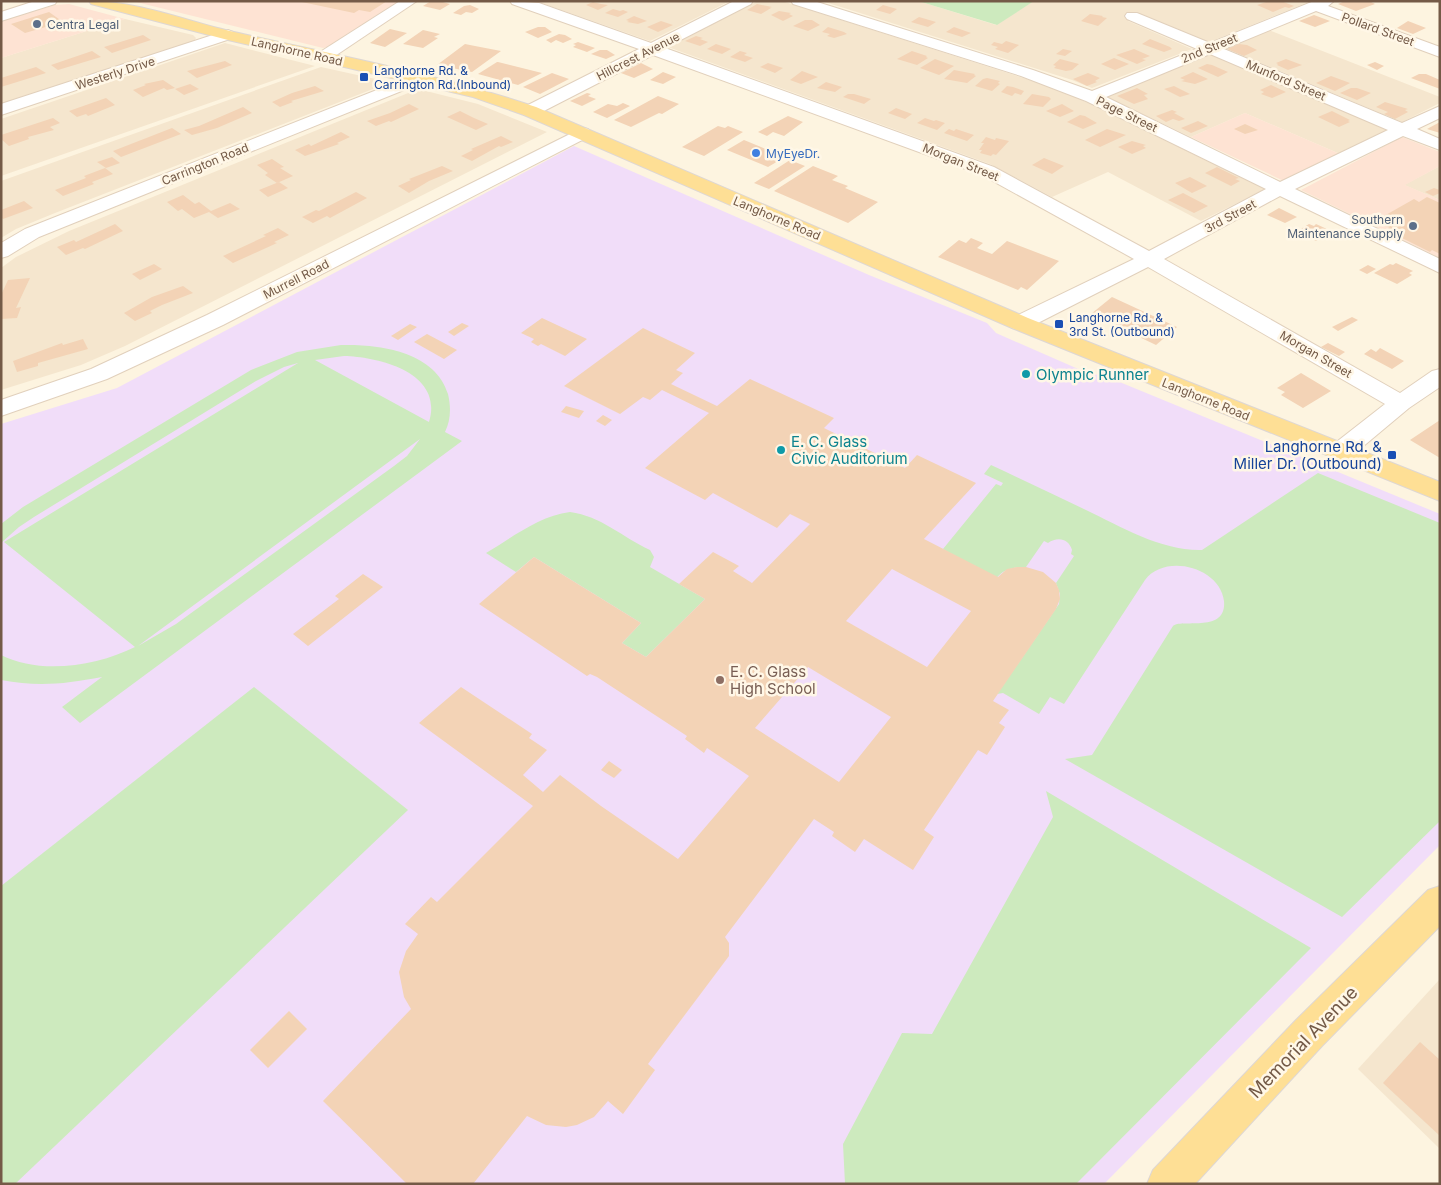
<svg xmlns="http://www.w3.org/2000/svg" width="1441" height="1185" font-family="Inter,sans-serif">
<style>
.residential{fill:#f5e6ce}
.commercial{fill:#fee3d3}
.education{fill:#f1ddf9}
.green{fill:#cdeabe;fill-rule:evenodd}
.building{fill:#f3d3b6;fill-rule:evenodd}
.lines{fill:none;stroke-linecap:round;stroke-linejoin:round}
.minor-casing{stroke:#e1d0bc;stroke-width:2}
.major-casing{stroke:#ded7d3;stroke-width:2}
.minor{fill:#fff;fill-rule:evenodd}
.major{fill:#fedf95;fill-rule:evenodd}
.service-dot{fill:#5c6f8a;stroke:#fff7e7;stroke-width:2}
.transit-dot{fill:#1a4fb4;stroke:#fff7e7;stroke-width:2}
.shop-dot{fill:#3f7fe0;stroke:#fff7e7;stroke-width:2}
.culture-dot{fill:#0f9aa8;stroke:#fff7e7;stroke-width:2}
.education-dot{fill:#8d6e63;stroke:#fff7e7;stroke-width:2}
.labels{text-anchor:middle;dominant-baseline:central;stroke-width:5;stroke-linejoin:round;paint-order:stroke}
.far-service-label{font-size:12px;fill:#4e5e75;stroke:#fff7e7;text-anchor:start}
.far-street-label{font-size:12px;fill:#745a47;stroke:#fff7e7}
.far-transit-label{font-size:12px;fill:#164399;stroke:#fff7e7;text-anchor:start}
.far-shop-label{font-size:12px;fill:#366cbe;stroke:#fff7e7;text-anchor:start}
.culture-label{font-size:15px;fill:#0d838f;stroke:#fff7e7;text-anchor:start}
.transit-label{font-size:15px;fill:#164399;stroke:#fff7e7;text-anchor:end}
.education-label{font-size:15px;fill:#785e54;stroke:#fff7e7;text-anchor:start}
.near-street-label{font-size:18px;fill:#745a47;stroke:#fff7e7}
</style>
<rect width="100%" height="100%" fill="#fdf4e0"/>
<!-- residential -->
<g class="residential">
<path d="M536,1H730L650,41Z"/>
<path d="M758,1H782L1061,90L1265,189L1201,221L1108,172L1052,197L990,164L668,47Z"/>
<path d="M822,1H918L996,25L1034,1H1311L1207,43L1136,13L1128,21L1192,49L1092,88L1072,80Z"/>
<path d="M125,19L193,35L196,38L194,41L1,106V58Z"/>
<path d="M1269,30L1440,97V103L1402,122L1225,48Z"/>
<path d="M225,43L315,66L1,176V119Z"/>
<path d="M1210,54L1388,130L1340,154L1245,113L1191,137L1107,97Z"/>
<path d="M321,67L380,80L373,89L55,213L16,229L1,238V181Z"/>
<path d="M418,89L478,104L547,132L125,346L81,365L1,390V268L16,257L69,231Z"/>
<path d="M1440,166V200L1404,185Z"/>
<path d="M1440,979V1149L1358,1069Z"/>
</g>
<!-- commercial -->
<g class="commercial">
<path d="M132,1H402L331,46L323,48Z"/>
<path d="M69,4L125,19L1,58V21L55,5Z"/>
<path d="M1245,113L1340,154L1286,182L1191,137Z"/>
<path d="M1402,137L1440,152V166L1405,185L1440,200V258L1301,190Z"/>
</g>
<!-- education -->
<path class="education" d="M574,146L869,275L987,323L996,333L1076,368L1122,383L1440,514V845L1104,1184H1V424L117,388Z"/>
<!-- green -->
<g class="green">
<path d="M918,1H1034L997,25Z"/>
<path d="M341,345C378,344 435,351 448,394C451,407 451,420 445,432L462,441L80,723L62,707L102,677C65,684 38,687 1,680V655C40,675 97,666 135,647L4,542L298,363L284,367L256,381L34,517L19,527L1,543V524L23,507L251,370L297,352ZM344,356C380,357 444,373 429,422L315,360ZM420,439L407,456L394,466L176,624L138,646Z"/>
<path d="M991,465C1023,480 1054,495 1086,510C1122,527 1161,551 1202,550L1318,473L1440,523V821L1342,917L1065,759L1092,755L1173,626C1180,618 1227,634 1224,601C1220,567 1165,553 1145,580L1064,704L1050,697L1039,714L1003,693L997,694L1059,604L1060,594L1056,583L1074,556L1071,554L1072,550C1069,539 1058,536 1048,543L1044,541L1026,567C1013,567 1003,569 995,580L943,549L996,484L1001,486L1003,483L984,474Z"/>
<path d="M570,512C601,516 622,537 650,550L654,557L650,567L705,599L646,657L622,643L641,623L534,557L516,572L486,553C513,537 539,516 570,512Z"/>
<path d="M254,687L408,810L15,1184H1V886Z"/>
<path d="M1046,791L1311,948L1076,1184H845L843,1144L902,1033L932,1034L1053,817Z"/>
</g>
<!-- building -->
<g class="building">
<path d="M297,1H387L370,12L359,10L354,13Z"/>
<path d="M431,1H444L443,2L450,4L440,10L423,6Z"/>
<path d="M1263,1H1281L1294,6L1289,8L1285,7L1273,12L1257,5L1266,2Z"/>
<path d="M1345,1H1369L1375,4L1356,11L1338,4Z"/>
<path d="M593,2L601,4L608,5L598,10L586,5Z"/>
<path d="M757,4L772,7L769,8H771L761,14L747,10Z"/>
<path d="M470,5L479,9L472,13L466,12L461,15L453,13L464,6Z"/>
<path d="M883,5L897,9L890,14L876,10Z"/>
<path d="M613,9L620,11L623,10L628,12L618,17L605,13Z"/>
<path d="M779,11L791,13L789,14L793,16L783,21L771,15Z"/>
<path d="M49,12L63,22L25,33L11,24Z"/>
<path d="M1090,14L1103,16L1102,17L1107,18L1098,26L1081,21Z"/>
<path d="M1314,15L1330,21L1315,27L1299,21Z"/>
<path d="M634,16L647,21L638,24L627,22L629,21L626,20Z"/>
<path d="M919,17L936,22L928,27L911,22Z"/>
<path d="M805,20H812L820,25L808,31L793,26Z"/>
<path d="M661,21L673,25L658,32L647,27Z"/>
<path d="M1408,21L1426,28L1413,34L1397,28Z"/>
<path d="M538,27H545L552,32L538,38L525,32Z"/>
<path d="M828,27L844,32L847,34L834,38L827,36L830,34L822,32Z"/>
<path d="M954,27L971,33L962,37L946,32Z"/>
<path d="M390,29L407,33L385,47L370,43Z"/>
<path d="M423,30L440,34L434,37L438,38L423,48L403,44Z"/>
<path d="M559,34L565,35L572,39L563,43L556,40L551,43L546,40Z"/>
<path d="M143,35L151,40L112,53L104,47Z"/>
<path d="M696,36L703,38L700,39L708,42L700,46L685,41Z"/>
<path d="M1150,39L1170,47L1172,49L1164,52L1142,44Z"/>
<path d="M1006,41L1019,45L1008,53L995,49L998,47L991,45L994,42L1002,44Z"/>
<path d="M578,42L595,48L587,52L573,47L576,45L573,44Z"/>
<path d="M465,44L475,46L501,51L472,72L437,65Z"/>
<path d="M716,44L731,49L722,54L707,49Z"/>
<path d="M1239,44L1247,45L1257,50L1244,56L1227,49Z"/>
<path d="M1063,49L1072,51L1065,56L1056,54Z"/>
<path d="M1134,49L1150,56L1142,59L1146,60L1137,64L1116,55Z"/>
<path d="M600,50H607L615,55L606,59L591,54Z"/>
<path d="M92,51L101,57L58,70L51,65Z"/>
<path d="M740,51L747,53L744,55L753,58L745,62L730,57Z"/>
<path d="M912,51L927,56L926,57L928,58L917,65L897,59Z"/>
<path d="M1114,58L1129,64L1115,70L1101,64Z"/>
<path d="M935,59L954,66L939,75L920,68Z"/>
<path d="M1060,59L1079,64L1072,70L1066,71L1054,68L1056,66L1053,65Z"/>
<path d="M1286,59L1302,65L1288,70L1277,65L1278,64L1276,63Z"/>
<path d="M225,61L232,65L197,78L187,71Z"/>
<path d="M497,62H498L542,73L518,85L478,74Z"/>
<path d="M1375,62L1384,66L1377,70L1367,65Z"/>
<path d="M641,63L653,69L634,78L621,73Z"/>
<path d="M768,63L783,68L775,73L760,67Z"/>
<path d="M1207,64L1212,65L1228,72L1218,77L1198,68Z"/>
<path d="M36,67L46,73L1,87V78Z"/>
<path d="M954,70L975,74L974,75L976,76L967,83L944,79Z"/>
<path d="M802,71L818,77L801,84L790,80Z"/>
<path d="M663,72L676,77L663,84L650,80Z"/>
<path d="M1193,72L1208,79L1195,84L1181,81L1185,80L1180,78Z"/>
<path d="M552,73L569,79L540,94L523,87Z"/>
<path d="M1088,73L1100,78L1095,81L1097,82L1087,86L1073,79Z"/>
<path d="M1419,74H1426L1440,80V89L1411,78Z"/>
<path d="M1331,76L1350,83L1335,91L1316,83Z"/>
<path d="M987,78L1000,81L998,83L1000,84L992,91L975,86L983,79Z"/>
<path d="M163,80L175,88L167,90L164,88L143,97L133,90L146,85L144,84Z"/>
<path d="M826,82L842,87L835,92L817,88Z"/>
<path d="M190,84L199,89L184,95L175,89Z"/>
<path d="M1271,85L1286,92L1272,98L1261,94L1264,92L1260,90Z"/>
<path d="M315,86L324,91L291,101L293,102L280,107L272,102L292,93Z"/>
<path d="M1007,86L1013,87L1024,91L1021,95L1015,93L1012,96L1001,92Z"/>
<path d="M1174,86L1190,94L1180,97L1164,89Z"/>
<path d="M1137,88L1148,94L1144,95L1148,99L1134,104L1117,96Z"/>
<path d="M1351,88H1357L1371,93L1357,100L1340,93Z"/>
<path d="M587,93L591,94L588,96L596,99L582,106L570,101Z"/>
<path d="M848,94H854L871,99L864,104L843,97Z"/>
<path d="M1032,94L1049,97L1051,99L1043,107L1023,104Z"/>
<path d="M658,96L679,104L662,114L659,113L631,127L614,120Z"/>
<path d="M106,98L115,105L88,116L86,114L77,117L69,111Z"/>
<path d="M1385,102L1408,109L1405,110L1408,112L1395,119L1384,114L1388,112L1376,107Z"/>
<path d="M623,103L630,106L607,118L593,112L608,104L617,106Z"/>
<path d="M409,104L419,109L391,122L389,121L376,126L367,121L390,113Z"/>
<path d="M1062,104L1074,111L1060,117L1046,111Z"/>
<path d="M243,107L252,113L217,128L192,135L184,130L199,126Z"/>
<path d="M896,108L912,114L905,119L888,113Z"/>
<path d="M1172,110L1177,112L1174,113L1185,119L1179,121L1173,119L1166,122L1156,116Z"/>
<path d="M460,111L474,118L488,124L476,130L447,117Z"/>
<path d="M1332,111L1350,120L1348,121L1350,122L1339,127L1318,117Z"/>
<path d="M1080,115L1085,116L1097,123L1083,129L1067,122Z"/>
<path d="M788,116L803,122L784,136L773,132L767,136L758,132Z"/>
<path d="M53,118L60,123L50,127L54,130L28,137L29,139L9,146L1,139V135Z"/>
<path d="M925,118L934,121L936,120L945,123L937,130L917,123Z"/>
<path d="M1198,121L1208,126L1191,133L1181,128Z"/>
<path d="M1440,122V133L1427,129Z"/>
<path d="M1245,124L1258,130L1245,134L1234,129Z"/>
<path d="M718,126L725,128L728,126L743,132L704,156L682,147Z"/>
<path d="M172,128L181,134L121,157L113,151Z"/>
<path d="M949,129L954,131L956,129L974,135L967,141L944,133Z"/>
<path d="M1107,129L1126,135L1100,147L1085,140Z"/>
<path d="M341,132L350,137L337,143L339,144L305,156L295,150L309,144L311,146Z"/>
<path d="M501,136L513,142L501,147L499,146L472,161L461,156L473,150L471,149Z"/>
<path d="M986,137L995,140L996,138L1009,141L996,155L993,154L991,156L980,153L982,150H979L984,143H981Z"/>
<path d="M744,140L785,157L768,167L727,150Z"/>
<path d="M1132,141L1146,145L1143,146L1146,148L1132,154L1118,147Z"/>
<path d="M112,157L120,163L106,168L97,162Z"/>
<path d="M1044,158L1064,166L1052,174L1032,165Z"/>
<path d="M272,159L284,167L280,168L293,176L277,183L265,175L268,173L257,165Z"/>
<path d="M790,160L805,166L769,189L754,183Z"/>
<path d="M442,166L453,171L429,181L409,193L398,186L411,180L409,179Z"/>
<path d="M813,166L838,176L832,180L848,186L845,188L878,202L848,223L774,191Z"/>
<path d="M1217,167L1239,178L1235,179L1240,181L1231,186L1205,173Z"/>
<path d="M105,168L113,174L92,182L94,184L63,196L55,190L86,178L84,176Z"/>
<path d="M1190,177L1207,186L1192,193L1175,183Z"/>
<path d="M279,182L288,188L268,197L259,190Z"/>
<path d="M1434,188L1440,190V193L1433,196L1425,192Z"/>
<path d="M356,192L367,198L330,218L327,216L313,223L302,217L316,210L319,211Z"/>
<path d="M1183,193L1208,206L1194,213L1168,200Z"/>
<path d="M183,195L195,204L199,202L211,211L230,203L240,209L218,218L209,212L194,218L182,209L178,211L167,202Z"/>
<path d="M1427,197L1440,203V254L1432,250L1430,252L1386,230L1390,228L1382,224L1391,219L1384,216L1414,199L1419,202Z"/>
<path d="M24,201L33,208L3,219L1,217V210Z"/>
<path d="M1279,208L1297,217L1285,223L1267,215Z"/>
<path d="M115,224L123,231L85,249L83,248L66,255L57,247L74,240L76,242Z"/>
<path d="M1309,224L1314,226L1316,224L1329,230L1326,232L1329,233L1316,241L1296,232Z"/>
<path d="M278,228L289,235L274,242L277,243L233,263L223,256L266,236L263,235Z"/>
<path d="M971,238L983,243L977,248L992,254L1007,241L1059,261L1027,290L1021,287L1018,290L938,257L959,240L966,243Z"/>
<path d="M1396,263L1413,271L1409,273L1412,275L1397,284L1374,273L1390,264L1393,265Z"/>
<path d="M154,264L162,269L140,280L132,274Z"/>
<path d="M1368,265L1376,269L1367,274L1359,270Z"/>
<path d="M30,278L16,308L21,307L17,318L1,319V295L8,280Z"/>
<path d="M183,286L193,293L162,305L150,311L152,313L135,321L124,313L152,297Z"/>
<path d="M1112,297L1177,327L1156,345L1091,314Z"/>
<path d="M1352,317L1358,320L1338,331L1332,327Z"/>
<path d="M542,318L587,339L565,356L541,344L538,346L531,342L534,339L521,333Z"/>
<path d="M462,323L469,326L454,336L448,332Z"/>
<path d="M410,324L417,327L398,340L391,336Z"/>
<path d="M643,328L695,353L676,370L683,373L671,384L717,406L750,379L834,418L824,428L905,468L917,455L976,483L924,539L998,577L1007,569L1017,567H1026L1043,572L1056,583L1059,590L1060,599L1056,609L993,701L1009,710L999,723L1005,727L987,755L978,750L924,830L934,837L913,870L864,839L855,852L832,836L834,832L814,819L725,937L729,943V956L648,1064L655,1070L623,1114L608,1101L594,1117L577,1125L566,1127L546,1125L527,1116L473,1184H407L323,1101L411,1009L404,997L399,972L406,951L418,934L405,924L431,897L437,902L533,806L419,723L461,687L532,734L529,738L547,750L523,775L543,792L560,775L601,806L678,859L749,776L707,748L704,753L685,739L687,736L597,677L590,674L587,676L479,604L534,557L641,623L622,643L646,657L705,599L679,584L713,552L739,566L733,571L752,583L810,524L790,514L777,528L713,493L705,500L645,468L709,413L662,390L650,400L643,397L620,414L564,386ZM892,569L971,611L927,667L846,621ZM808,667L891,717L839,782L755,728Z"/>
<path d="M427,334L457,350L444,359L414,342Z"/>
<path d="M83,339L88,349L38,363V366L17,372L13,361L62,343L63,345Z"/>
<path d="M1328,343L1345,352L1339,356L1321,347Z"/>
<path d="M1380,348L1404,361L1392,369L1364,354L1371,349L1376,352Z"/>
<path d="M1301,373L1331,391L1303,408L1281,395L1285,392L1277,388Z"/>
<path d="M566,406L584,411L579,418L561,412Z"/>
<path d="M603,415L612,420L605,426L596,421Z"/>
<path d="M1440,420V458L1410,440Z"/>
<path d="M363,574L383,587L308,646L293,634L339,599L335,596Z"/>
<path d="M609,761L622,770L614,778L601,770Z"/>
<path d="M289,1011L307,1029L268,1068L250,1050Z"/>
<path d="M1420,1042L1440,1060V1136L1383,1083Z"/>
</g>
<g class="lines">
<!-- minor casing -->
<g class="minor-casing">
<g id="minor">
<path d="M35,1H57L55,4L1,21V12Z"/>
<path d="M400,1H417L329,60H317L315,57L317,54Z"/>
<path d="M510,1L539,3L651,43L734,1H753L751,4L665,48L994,167L1149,251L1266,189L1086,101L1021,76L793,4L791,1H814L1033,70L1092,91L1197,49L1127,19L1125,16L1127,13H1137L1210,43L1314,1H1334L1328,6L1440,47V57L1316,11L1224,49L1402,123L1440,106V118L1417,129L1440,139V150L1403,136L1295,189L1440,259V273L1280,196L1164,259L1400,393L1432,371L1440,369V387L1409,408L1348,459L1339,461L1330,459L1327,453L1330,447L1385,404L1148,267L1028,328L1020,329L1012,328L1009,323L1012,318L1134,259L982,175L653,55L536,115H524L522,111L524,107L639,49L512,4ZM1210,54L1388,130L1280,182L1106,97Z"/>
<path d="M228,30L233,32L236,35L233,38L1,115V104Z"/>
<path d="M409,72L415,74L417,77L404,90L39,237L8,256L1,258V243L25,229L392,84L403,74Z"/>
<path d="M582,128L588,129L591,133L588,137L223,325L107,379L1,416V400L91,369L207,315Z"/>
</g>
</g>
<!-- major casing -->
<g class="major-casing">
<g id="major">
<path d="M89,1C138,1 186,21 234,32C335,55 438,74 536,107L1028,318L1440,482V501L1012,328L524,115L473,97L228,40L91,4Z"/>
<path d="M1440,886V926L1322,1046L1195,1184H1147L1153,1170L1296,1020L1428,890Z"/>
</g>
</g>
<!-- minor -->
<use href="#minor" class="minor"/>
<!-- major -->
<use href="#major" class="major"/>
</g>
<!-- markers -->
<g class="service-dot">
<circle cx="37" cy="24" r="5"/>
<circle cx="1413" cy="226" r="5"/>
</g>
<g class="transit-dot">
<rect x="359" y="72" width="10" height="10" rx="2.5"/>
<rect x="1054" y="319" width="10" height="10" rx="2.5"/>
<rect x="1387" y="450" width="10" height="10" rx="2.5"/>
</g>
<circle class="shop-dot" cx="756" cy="153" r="5"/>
<g class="culture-dot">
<circle cx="1026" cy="374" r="5"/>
<circle cx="781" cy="450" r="5"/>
</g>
<circle class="education-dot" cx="720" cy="680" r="5"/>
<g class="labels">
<!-- far-service labels -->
<g class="far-service-label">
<text x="47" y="24">Centra Legal</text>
<text x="1403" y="219" text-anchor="end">Southern<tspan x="1403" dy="14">Maintenance Supply</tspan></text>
</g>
<!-- far-street labels -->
<g class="far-street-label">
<text transform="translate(1378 29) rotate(20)">Pollard Street</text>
<text transform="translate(1209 48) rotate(-22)">2nd Street</text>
<text transform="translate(297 51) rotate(13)">Langhorne Road</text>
<text transform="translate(638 56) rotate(-27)">Hillcrest Avenue</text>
<text transform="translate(115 73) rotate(-18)">Westerly Drive</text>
<text transform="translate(1286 80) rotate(23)">Munford Street</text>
<text transform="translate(1127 114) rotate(26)">Page Street</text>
<text transform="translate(961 162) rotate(22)">Morgan Street</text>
<text transform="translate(205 164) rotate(-22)">Carrington Road</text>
<text transform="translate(1230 216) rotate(-28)">3rd Street</text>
<text transform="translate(777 218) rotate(23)">Langhorne Road</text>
<text transform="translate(296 279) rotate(-27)">Murrell Road</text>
<text transform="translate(1316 354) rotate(30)">Morgan Street</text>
<text transform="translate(1206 399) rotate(22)">Langhorne Road</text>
</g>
<!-- far-transit labels -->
<g class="far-transit-label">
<text x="374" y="70">Langhorne Rd. &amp;<tspan x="374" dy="14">Carrington Rd.(Inbound)</tspan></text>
<text x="1069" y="317">Langhorne Rd. &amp;<tspan x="1069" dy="14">3rd St. (Outbound)</tspan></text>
</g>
<!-- far-shop labels -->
<g class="far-shop-label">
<text x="766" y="153">MyEyeDr.</text>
</g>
<!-- culture labels -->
<g class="culture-label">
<text x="1036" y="374">Olympic Runner</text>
<text x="791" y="441">E. C. Glass<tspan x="791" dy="17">Civic Auditorium</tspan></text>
</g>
<!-- transit labels -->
<g class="transit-label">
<text x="1382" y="446">Langhorne Rd. &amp;<tspan x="1382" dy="17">Miller Dr. (Outbound)</tspan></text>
</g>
<!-- education labels -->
<g class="education-label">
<text x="730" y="671">E. C. Glass<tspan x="730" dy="17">High School</tspan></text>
</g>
<!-- near-street labels -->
<g class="near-street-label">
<text transform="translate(1303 1042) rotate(-46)">Memorial Avenue</text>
</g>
</g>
<!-- border -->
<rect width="1441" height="1185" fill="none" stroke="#745a47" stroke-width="5"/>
</svg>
